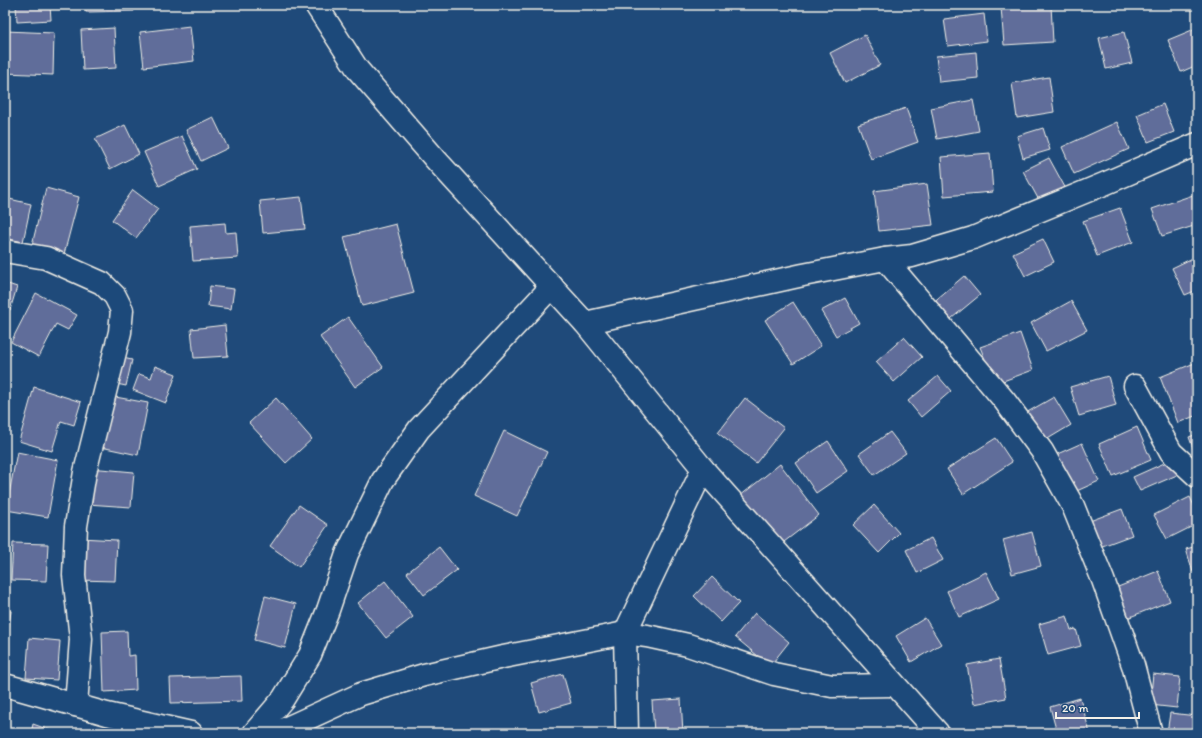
<svg xmlns="http://www.w3.org/2000/svg" width="1202" height="738" font-family="Itim,sans-serif">
<style>
.building{fill:#606d9a;stroke:#f4f1e8}
.lines{fill:none;stroke-linecap:round;stroke-linejoin:round}
.minor-casing{stroke:#f4f1e8;stroke-width:25}
.minor{stroke:#1f4a7a;stroke-width:22}
</style>
<rect width="100%" height="100%" fill="#1f4a7a"/>
<filter id="ink" filterUnits="userSpaceOnUse"><feTurbulence type="fractalNoise" baseFrequency=".025" numOctaves="2"/><feDisplacementMap in="SourceGraphic" scale="8" xChannelSelector="R" yChannelSelector="G"/><feConvolveMatrix kernelMatrix="1 2 1 2 8 2 1 2 1" color-interpolation-filters="sRGB"/></filter>
<g filter="url(#ink)">
<!-- building -->
<g class="building">
<path d="M16,5H50L51,20L17,22Z"/>
<path d="M86,5H134V11L86,12Z"/>
<path d="M1030,5H1051L1053,42L1004,45L1001,7Z"/>
<path d="M984,14L987,41L948,46L944,19Z"/>
<path d="M190,26L194,61L144,67L140,32Z"/>
<path d="M114,28L116,68L83,70L81,30Z"/>
<path d="M1197,28V65L1181,72L1168,40Z"/>
<path d="M5,31L54,33L53,75L5,73Z"/>
<path d="M1124,32L1132,63L1106,69L1099,38Z"/>
<path d="M865,35L880,65L845,83L830,53Z"/>
<path d="M976,52L978,78L939,82L936,56Z"/>
<path d="M1049,77L1054,112L1017,118L1012,83Z"/>
<path d="M973,100L979,131L937,139L931,108Z"/>
<path d="M1163,104L1174,132L1148,142L1137,115Z"/>
<path d="M906,108L918,142L871,159L858,124Z"/>
<path d="M213,117L228,148L201,161L186,130Z"/>
<path d="M1117,122L1129,149L1074,174L1062,147Z"/>
<path d="M125,125L139,154L110,169L95,139Z"/>
<path d="M1043,128L1050,150L1023,158L1017,136Z"/>
<path d="M182,136L197,169L159,186L144,152Z"/>
<path d="M990,153L993,192L944,196L941,157Z"/>
<path d="M1049,158L1067,191L1041,204L1023,171Z"/>
<path d="M927,184L933,225L879,231L874,191Z"/>
<path d="M46,188L79,197L63,258L31,249Z"/>
<path d="M133,190L158,209L136,238L112,220Z"/>
<path d="M1193,195L1197,206V225L1162,236L1152,209Z"/>
<path d="M301,197L305,229L263,233L260,201Z"/>
<path d="M5,198L31,204L23,242L5,238Z"/>
<path d="M1120,208L1133,242L1097,256L1083,221Z"/>
<path d="M225,223L226,233L236,232L238,258L193,261L190,226Z"/>
<path d="M396,224L414,293L362,306L344,237Z"/>
<path d="M1043,239L1054,262L1025,276L1013,253Z"/>
<path d="M1197,256V290L1185,295L1172,268Z"/>
<path d="M964,276L980,295L946,323L931,304Z"/>
<path d="M5,283L17,287L10,310L5,308Z"/>
<path d="M210,286L234,289L231,309L208,306Z"/>
<path d="M36,293L77,315L68,330L56,324L39,357L11,342Z"/>
<path d="M845,298L859,323L836,336L821,311Z"/>
<path d="M1071,301L1087,330L1046,351L1031,323Z"/>
<path d="M793,302L821,346L793,364L765,320Z"/>
<path d="M348,317L383,367L355,387L320,337Z"/>
<path d="M225,325L228,356L194,358L191,329Z"/>
<path d="M1020,333L1033,370L995,384L980,347Z"/>
<path d="M904,337L922,357L894,382L876,362Z"/>
<path d="M113,356L132,360L126,386L107,382Z"/>
<path d="M1197,362V415L1178,423L1160,377Z"/>
<path d="M155,366L176,374L166,403L133,390L139,374L151,378Z"/>
<path d="M938,376L951,391L921,417L908,401Z"/>
<path d="M1108,376L1116,405L1079,416L1070,387Z"/>
<path d="M34,387L81,402L74,425L61,421L52,451L19,441Z"/>
<path d="M110,396L148,403L138,455L101,447Z"/>
<path d="M1054,397L1071,425L1041,443L1024,414Z"/>
<path d="M276,398L312,439L286,463L249,423Z"/>
<path d="M745,398L784,428L756,463L718,433Z"/>
<path d="M5,418L9,426L5,428Z"/>
<path d="M1137,427L1151,460L1113,476L1099,444Z"/>
<path d="M504,431L547,452L517,516L474,496Z"/>
<path d="M890,432L906,453L874,475L859,454Z"/>
<path d="M1197,434V456H1196L1189,437Z"/>
<path d="M996,438L1012,462L963,494L947,469Z"/>
<path d="M828,441L848,471L816,493L796,463Z"/>
<path d="M1082,443L1099,481L1070,494L1053,456Z"/>
<path d="M17,452L58,460L48,517L6,510Z"/>
<path d="M1171,460L1177,475L1140,491L1133,477Z"/>
<path d="M780,464L819,515L780,545L740,496Z"/>
<path d="M90,468L134,472L131,507L87,504Z"/>
<path d="M1190,497L1197,512V524L1167,539L1154,515Z"/>
<path d="M299,505L328,525L299,567L270,546Z"/>
<path d="M874,505L899,533L879,553L853,525Z"/>
<path d="M1122,509L1132,535L1097,548L1087,522Z"/>
<path d="M1032,532L1041,566L1012,574L1003,540Z"/>
<path d="M80,538L117,540L115,581L78,580Z"/>
<path d="M931,538L943,560L917,573L906,550Z"/>
<path d="M13,543L48,544L46,581L11,580Z"/>
<path d="M1197,546V570L1193,572L1186,549Z"/>
<path d="M439,547L457,570L424,595L407,573Z"/>
<path d="M1158,571L1170,601L1125,619L1113,589Z"/>
<path d="M986,572L999,599L959,617L947,591Z"/>
<path d="M712,577L739,603L721,622L694,596Z"/>
<path d="M385,581L413,617L386,638L358,603Z"/>
<path d="M1197,588V604L1191,591Z"/>
<path d="M265,596L296,604L285,648L254,640Z"/>
<path d="M5,610L11,611L5,655Z"/>
<path d="M755,613L789,642L770,666L735,637Z"/>
<path d="M1067,616L1071,630L1076,629L1081,646L1048,655L1039,624Z"/>
<path d="M925,618L941,644L911,662L896,636Z"/>
<path d="M127,631L128,656L135,655L136,690L104,692L102,632Z"/>
<path d="M29,638L60,641L57,680L26,678Z"/>
<path d="M999,659L1006,698L974,704L967,665Z"/>
<path d="M563,674L571,703L539,712L531,683Z"/>
<path d="M1153,674L1180,677L1177,708L1150,705Z"/>
<path d="M241,676L242,701L171,703L170,678Z"/>
<path d="M1080,698L1090,733H1057L1050,707Z"/>
<path d="M681,699L683,733H654L652,701Z"/>
<path d="M1170,713L1197,716L1195,733H1167Z"/>
<path d="M33,724L58,733H31Z"/>
<path d="M494,729V733H467V730Z"/>
</g>
<g class="lines">
<!-- minor casing -->
<g class="minor-casing">
<g id="minor">
<path d="M316,5L358,70L437,161L585,323L703,469L938,733"/>
<path d="M5,251L46,258L102,283L115,296L122,310L120,332L85,472L76,526L74,575L81,639L76,705"/>
<path d="M885,259L1004,400L1042,451L1073,506L1103,580L1133,665L1151,733"/>
<path d="M585,323L803,275L885,259L912,256L973,238L1104,184L1197,144"/>
<path d="M1135,386L1171,452L1197,476"/>
<path d="M5,685L107,714L191,733"/>
<path d="M254,733L283,699L310,655L328,610L347,554L383,480L419,429L552,286"/>
<path d="M276,733L361,694L424,675L503,657L625,633L647,636L688,645L774,674L832,686L894,685"/>
<path d="M627,733L625,633L703,469"/>
</g>
</g>
<!-- minor -->
<use href="#minor" class="minor"/>
</g>
</g>
<!-- margin -->
<rect width="1202" height="738" fill="none" stroke="#1f4a7a" stroke-width="20"/>
<rect x="10" y="10" width="1182" height="718" fill="none" stroke="#f4f1e8" stroke-width="1.5" filter="url(#ink)"/>
<!-- scale -->
<path d="M1056 712v6h83v-6" fill="none" stroke="#f4f1e8" stroke-width="2"/>
<text x="1062" y="712" font-size="12" fill="#f4f1e8" stroke="#1f4a7a" stroke-width="3" paint-order="stroke">20 m</text>
</svg>
